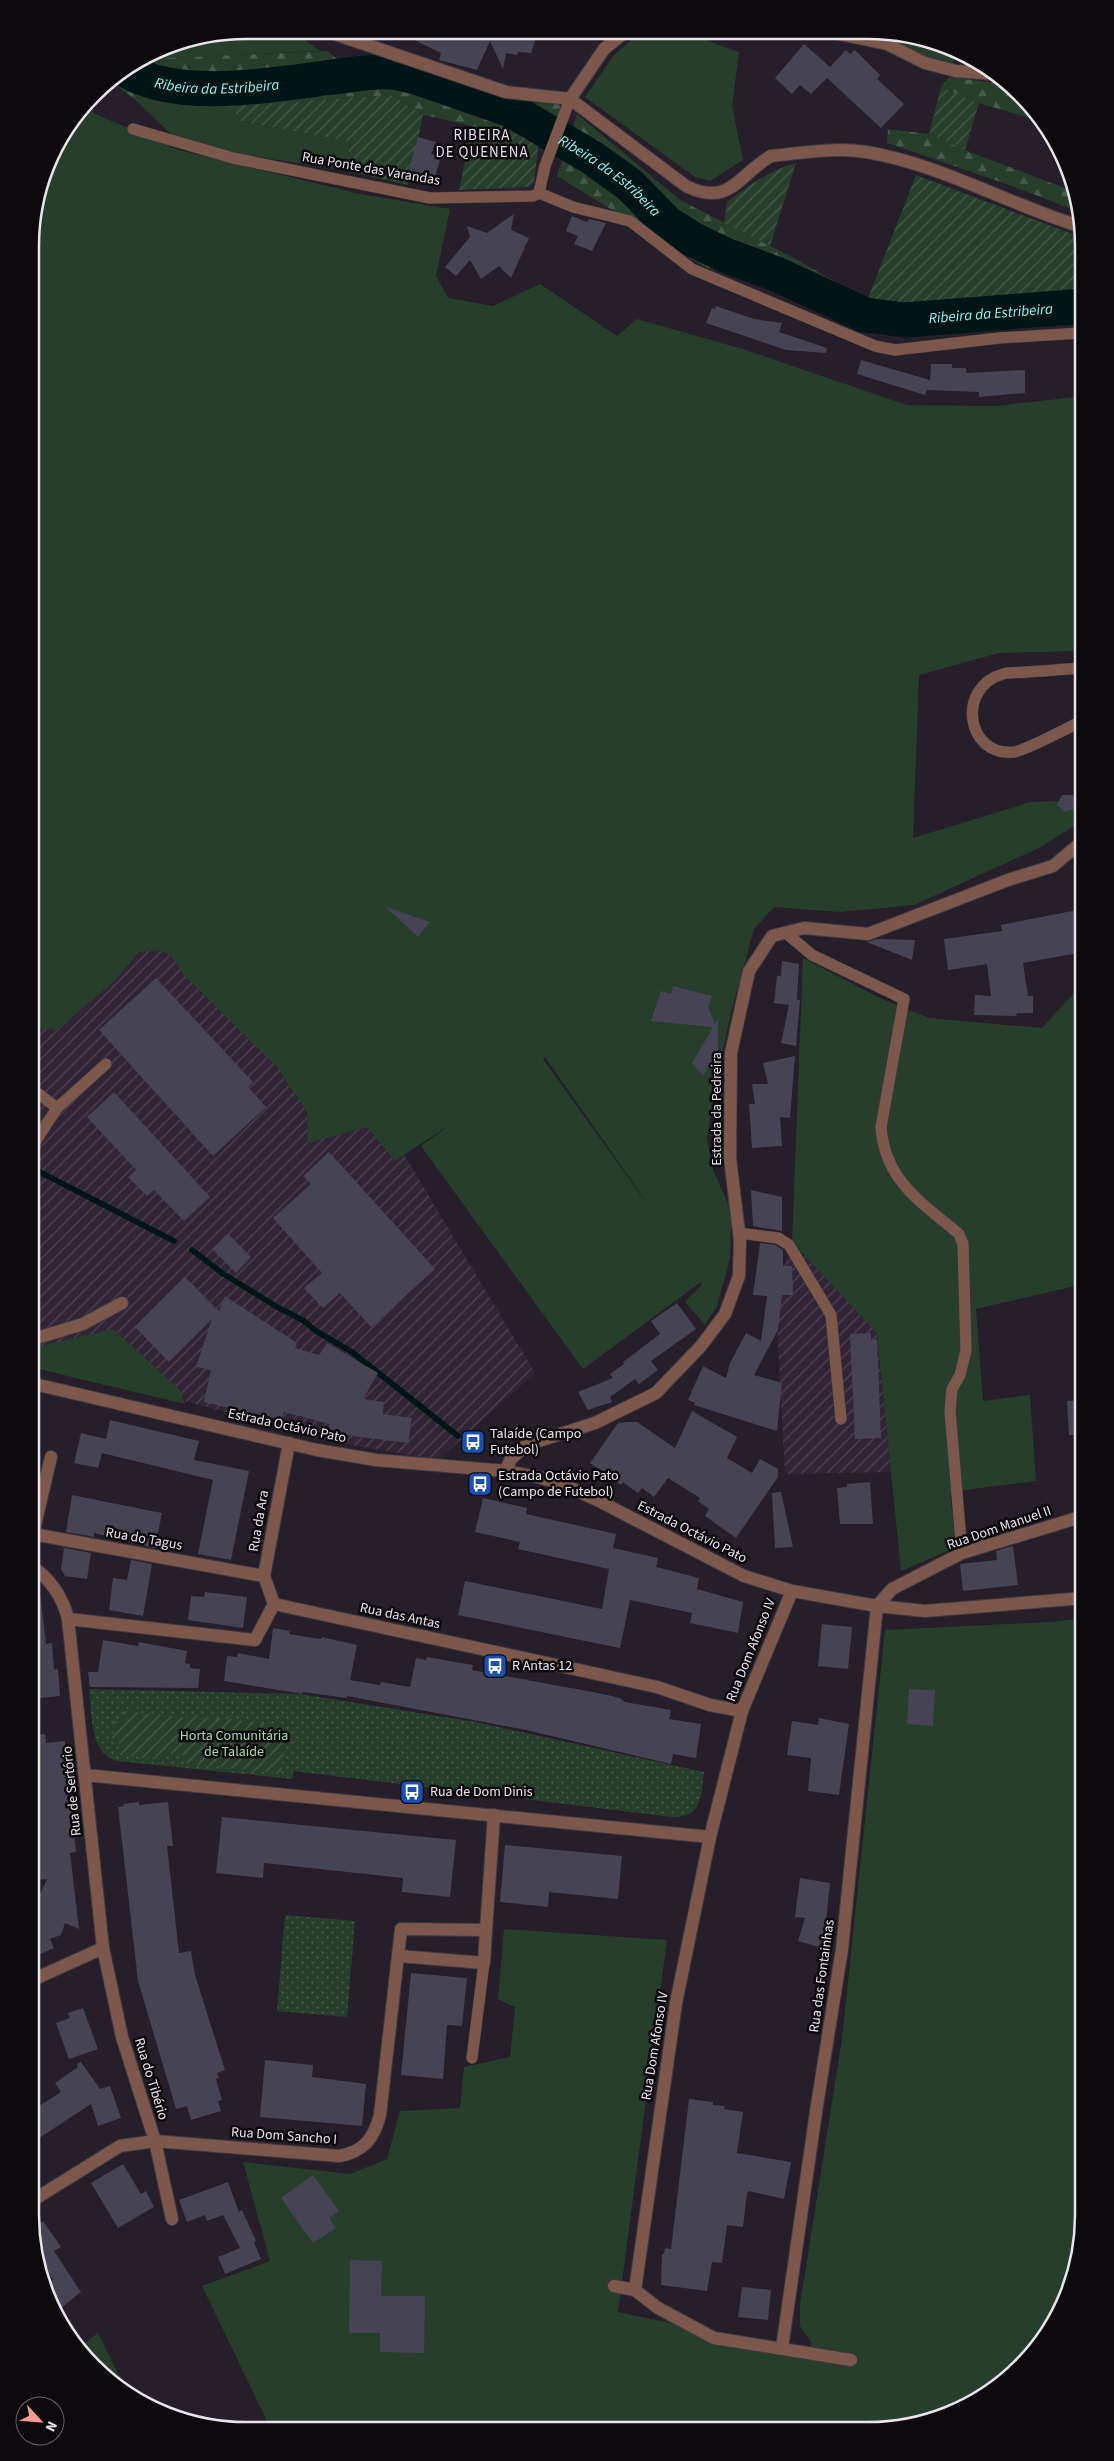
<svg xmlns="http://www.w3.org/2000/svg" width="1114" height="2461" font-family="'Source Sans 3',sans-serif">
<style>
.industrial{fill:url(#industrial-furrows)}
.grass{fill:#283e2d;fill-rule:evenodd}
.forest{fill:url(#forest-firs)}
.park{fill:url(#park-dots)}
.garden{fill:url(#garden-furrows)}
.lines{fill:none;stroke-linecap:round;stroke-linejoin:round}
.stream{stroke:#001516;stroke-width:5.5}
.river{stroke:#001516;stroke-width:35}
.building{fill:#464452}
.service-casing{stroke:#413a44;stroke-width:12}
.minor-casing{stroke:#413a44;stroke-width:14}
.tertiary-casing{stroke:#413a44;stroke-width:14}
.service{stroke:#7c584c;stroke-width:11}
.minor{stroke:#7c584c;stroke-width:12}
.tertiary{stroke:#7c584c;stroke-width:12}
.labels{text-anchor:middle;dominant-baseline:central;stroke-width:5;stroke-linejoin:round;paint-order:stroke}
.street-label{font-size:14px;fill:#e9e3eb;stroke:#0d0a0e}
.poi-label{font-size:14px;fill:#e9e3eb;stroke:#0d0a0e;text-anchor:start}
.park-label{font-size:14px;fill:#a0d8ad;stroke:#0d0a0e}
.water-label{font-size:15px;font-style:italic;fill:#97eef0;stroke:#0d0a0e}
.neighbourhood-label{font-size:15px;letter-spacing:1px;fill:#e4d9e9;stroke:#0d0a0e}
.rim{fill:none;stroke:#e9e3eb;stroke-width:2.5}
</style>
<defs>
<pattern id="industrial-furrows" width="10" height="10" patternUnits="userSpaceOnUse" patternTransform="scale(1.25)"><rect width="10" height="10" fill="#302435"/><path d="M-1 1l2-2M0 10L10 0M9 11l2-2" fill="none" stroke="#4e4452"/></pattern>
<pattern id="forest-firs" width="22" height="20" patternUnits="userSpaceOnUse" patternTransform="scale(1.25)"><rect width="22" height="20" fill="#283e2d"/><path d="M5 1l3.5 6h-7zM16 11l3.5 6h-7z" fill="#475a4c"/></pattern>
<pattern id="park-dots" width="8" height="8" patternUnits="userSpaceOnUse" patternTransform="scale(1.25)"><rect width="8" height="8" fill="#283e2d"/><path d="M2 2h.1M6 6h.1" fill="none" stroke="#475a4c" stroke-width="1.8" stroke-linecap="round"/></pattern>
<pattern id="garden-furrows" width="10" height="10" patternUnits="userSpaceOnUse" patternTransform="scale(1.25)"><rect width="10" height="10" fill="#283e2d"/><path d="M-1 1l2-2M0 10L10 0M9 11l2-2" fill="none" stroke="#475a4c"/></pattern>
</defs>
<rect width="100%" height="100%" fill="#261e29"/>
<!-- industrial -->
<g class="industrial">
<path d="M164,929L378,1111L535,1373L438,1460L351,1445L67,1370L30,1344V1004Z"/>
<path d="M792,1242L877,1332L891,1472L785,1474L774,1271L783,1270Z"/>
</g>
<!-- grass -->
<g class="grass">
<path d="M246,30H289L321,51L166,58L155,52L164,46Z"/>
<path d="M654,33H687L739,52L732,106L743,160L710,181L695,177L585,97L615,54L634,38Z"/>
<path d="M855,34H910L959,51L950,68Z"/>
<path d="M133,98L231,106L240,121L350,142L347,171L227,152L172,135Z"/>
<path d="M84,109L175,149L360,194L450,209L436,276L448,298L493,306L540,284L617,336L637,319L746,350L907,405L997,406L1084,396V651L999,653L919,675L913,838L1031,802L1084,800V820L1039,848L914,905L840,912L774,907L754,929L732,1009L715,1085L707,1138L713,1170L731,1210L730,1258L717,1306L705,1325L685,1302L702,1284L701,1282L583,1369L421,1146L452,1123L395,1161L367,1127L308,1143L307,1112L277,1067L183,974C168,949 167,949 139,952L112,983L57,1030L30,1028V232L52,150ZM545,1057L645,1200V1201L543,1059Z"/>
<path d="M803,958L884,1000L929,1018L1042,1028L1084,982V1284L976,1309L983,1401L1030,1395L1036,1481L965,1490L950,1495L957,1547L901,1571L877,1333L792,1242Z"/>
<path d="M113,1329L179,1389L185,1404L30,1367V1349Z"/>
<path d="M1084,1618V2229L1068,2297L1039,2347L988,2394L924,2424L868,2431L270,2427L202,2286L270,2261L243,2162L350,2174L387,2159L400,2111L460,2108L464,2067L510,2057L515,2007L498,1999L504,1929L667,1940L618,2312L810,2352L811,2342L800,2326V2305L842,2039L885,1630L1051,1622Z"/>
<path d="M98,2333L128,2394L103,2377L78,2348Z"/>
</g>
<!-- forest -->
<g class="forest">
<path d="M327,51L342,63L379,56L462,82L491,96L532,105L555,98L561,104C560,118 555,132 545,142L423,115L391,95L231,106L133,98L109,80L155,52L166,58Z"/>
<path d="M949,77L1012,85L1042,122L979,103L941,87Z"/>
<path d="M577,114L680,200L798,260L867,301L919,306L1048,300L1084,296V320L953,330L848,321L788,294L703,266L557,176Z"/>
<path d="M888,129L929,134L965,150L1077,193L1079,212L1015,187L887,143Z"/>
</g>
<!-- park -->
<g class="park">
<path d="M89,1689L300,1694L476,1722L704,1772C701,1796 702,1818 672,1817L293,1771L292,1779L117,1761C89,1754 92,1712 89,1689Z"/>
<path d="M285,1915L355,1921L347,2017L277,2011Z"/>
</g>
<!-- garden -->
<g class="garden">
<path d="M941,87L979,103L965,150L929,134Z"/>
<path d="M391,95L423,115L408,185L347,171L350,142L240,121L231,106Z"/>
<path d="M473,124L539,140L534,183L528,187L459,190Z"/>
<path d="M796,163L770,246L724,223L727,202C748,186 770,170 796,163Z"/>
<path d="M916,175L1083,238L1084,296L1048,300L919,306L867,301Z"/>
<path d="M124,1711L192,1718L193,1715L264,1723V1726L286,1729L281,1774L185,1763V1755L163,1753L162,1760L120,1755L121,1743L112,1742L114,1721L123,1722Z"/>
</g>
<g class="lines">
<!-- stream -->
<g class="stream">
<path d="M30,1167L174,1241"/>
<path d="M192,1250L222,1273L277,1307L304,1321L316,1331L352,1352L458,1436"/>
</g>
<!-- river -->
<path class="river" id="s1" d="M126,70C188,108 307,77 377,72H394L416,77L511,110L591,157L630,185L667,223L694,240L725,255L776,274L865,315L905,320L1084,306"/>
</g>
<!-- building -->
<g class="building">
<path d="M396,31H472L538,32L531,53L518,52L517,55L506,53L503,69L490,41L477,70L439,60L441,53Z"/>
<path d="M804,44L830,67L846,50L850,54L855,50L880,75L877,79L904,104L881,128L827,78L811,94L800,85L792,94L775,78Z"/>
<path d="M418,137L436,142L431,154L441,156L435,177L409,171Z"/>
<path d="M514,214L511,230L529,238L511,278L499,266L481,279L470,260L456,276L445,267L470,237L467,226L487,233Z"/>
<path d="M572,216L587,222L589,219L606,223L592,251L574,244L578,236L566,231Z"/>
<path d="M716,306L754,319L782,323L779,332L827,348L826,353L786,350L706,323L712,308L715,309Z"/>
<path d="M861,360L930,380L931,364H952V368H966V373L1025,370V393L979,397V392L927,390L925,395L857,374Z"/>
<path d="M1062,795H1073L1077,808L1065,812L1057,805Z"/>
<path d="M386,907L430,922L418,937Z"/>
<path d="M1077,910L1084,930V952L1023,963L1028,996H1033V1013H1017L1016,1016L974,1015L975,995L991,996L987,964L948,970L944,939L1002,931L1001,925Z"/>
<path d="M877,939L915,940L912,960L867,942Z"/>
<path d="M782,961L799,964L797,1000H800L796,1046L781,1043L789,1005L774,1003L777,976H781Z"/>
<path d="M156,978L253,1082L248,1087L266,1107L213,1156L99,1030Z"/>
<path d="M673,986L712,996L708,1007L715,1024L718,1019V1052L703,1076L692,1063L713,1027L651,1021L661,991L671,994Z"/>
<path d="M795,1056L790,1118L780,1117L782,1146L752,1148L749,1104H755L752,1084H768L763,1063Z"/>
<path d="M114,1092L210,1197L184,1221L154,1190L147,1196L128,1177L136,1170L87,1117Z"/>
<path d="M329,1152L435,1269L371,1327L340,1293L323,1308L304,1288L322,1273L273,1218L311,1184L303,1176Z"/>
<path d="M751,1190L782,1197V1231L753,1226Z"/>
<path d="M228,1234L251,1257L236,1273L212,1249Z"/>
<path d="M760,1243L775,1245L783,1250V1266H792L793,1295H782L778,1330L754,1375L782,1383L777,1431L694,1405L695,1403L688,1400L703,1366L726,1378L730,1363L746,1333L761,1341L767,1296L753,1295Z"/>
<path d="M185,1277L219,1311L225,1296L297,1343L295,1348L319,1355L327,1343L378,1373L363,1399L384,1402L383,1414L412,1418L408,1443L328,1433L329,1424L284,1412L282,1420L204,1402L211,1370L196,1367L212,1319L169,1362L135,1327Z"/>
<path d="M677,1303L696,1329L651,1361L658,1370L639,1384L635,1379L610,1397L612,1402L588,1410L578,1392L613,1378L610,1374L624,1364L623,1362L660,1334L651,1321Z"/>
<path d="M871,1333V1340L877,1339L881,1438L855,1439L850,1334Z"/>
<path d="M1084,1400V1435H1069L1067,1401Z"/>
<path d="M692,1411L737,1437L727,1458L752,1473L760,1459L778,1469V1477L736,1538L705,1516L709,1509L698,1501L700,1498L668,1478L654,1497L642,1488L638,1493L623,1482L621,1485L590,1463L618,1423L628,1422H637L675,1448Z"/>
<path d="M110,1420L199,1441L194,1460L249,1471L231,1560L198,1554L213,1480L102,1453L98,1468L74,1463L81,1433L106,1439Z"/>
<path d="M870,1482L873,1524H840L837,1488L847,1487V1484Z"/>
<path d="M781,1492L793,1547L775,1548L772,1493Z"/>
<path d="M72,1495L162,1513L155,1548L94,1533V1537L66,1532Z"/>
<path d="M483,1498L527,1508L526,1514L616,1534L613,1548L658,1558L656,1567L699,1578L697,1589L743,1602L738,1633L690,1623L692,1613L630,1600L620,1648L458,1615L465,1581L602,1609L609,1569L518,1549L520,1542L475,1532Z"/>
<path d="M1013,1546L1018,1585L963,1591L960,1564L997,1560L996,1551Z"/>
<path d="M64,1548L91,1553L87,1579L65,1576L61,1569Z"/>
<path d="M131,1560L152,1564L143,1616L109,1610L113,1578L127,1580Z"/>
<path d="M205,1592L247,1597L243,1628L188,1620L191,1596L204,1597Z"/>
<path d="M40,1593L46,1644L52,1643L54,1670L58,1669L60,1696L30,1699V1594Z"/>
<path d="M822,1624L852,1627L848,1669L818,1666Z"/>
<path d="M273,1628L290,1631L289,1634L321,1639L322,1637L357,1645L350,1680L380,1685L381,1682L410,1687L416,1658L426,1660L427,1657L473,1665L472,1670L598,1693L620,1698L625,1702L671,1710L669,1719L701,1724L696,1758L673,1754L671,1764L526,1730L347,1696V1698L303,1692V1694L224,1681L227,1656L237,1657L238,1653L269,1659Z"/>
<path d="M103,1640L138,1646L139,1642L187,1651L185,1663L190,1664V1668L200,1669L198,1688L90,1687L88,1672H98Z"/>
<path d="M909,1689L935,1690L933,1726L907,1724Z"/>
<path d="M819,1718L849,1724L839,1795L808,1791L811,1758L787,1755L792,1721L818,1725Z"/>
<path d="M45,1734L46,1743L65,1741L68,1809H71L76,1852L70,1853L79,1929L65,1923L61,1935L50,1939L54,1948L34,1957L30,1948V1916L47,1879L30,1881V1736Z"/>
<path d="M139,1802V1805L168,1802L173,1846H167L179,1953L191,1951L195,1975L225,2070L217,2073L219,2078L216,2079L222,2100L218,2101L221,2111L191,2120L187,2106L176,2109L138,1981L118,1807L124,1806L123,1804Z"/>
<path d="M222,1817L456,1840L450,1897L402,1892L403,1878L264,1863L263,1878L216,1873Z"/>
<path d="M505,1845L622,1856L618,1899L549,1892L548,1907L500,1902Z"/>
<path d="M800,1878L830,1883L826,1922L831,1923L828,1944L820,1943L819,1947L798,1941L805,1918L795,1917Z"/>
<path d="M411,1973L467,1978L462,2026L447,2025L443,2079L401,2075Z"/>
<path d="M83,2008L98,2049L69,2059L56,2023L70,2018L68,2013Z"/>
<path d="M265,2060L313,2065L312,2077L366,2084L362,2126L260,2117Z"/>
<path d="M81,2062L100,2089L110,2086L121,2118L98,2126L91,2104L30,2144V2112L61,2092L55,2083L78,2067L77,2064Z"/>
<path d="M689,2099L713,2102V2105L725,2106L724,2109L743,2112L737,2153L791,2162L784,2199L749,2191L747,2193L743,2227L727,2225L722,2263L712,2262L707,2291L661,2285L662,2254H664L665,2248L671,2249Z"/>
<path d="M123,2164L141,2194L146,2191L154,2207L118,2228L91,2183Z"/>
<path d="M313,2175L339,2211L329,2218L336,2228L313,2243L281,2198Z"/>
<path d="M228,2182L239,2212L242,2210L256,2241L254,2242L261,2259L225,2274L218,2257L240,2248L223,2215L207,2221L205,2215L187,2222L179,2200Z"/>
<path d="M43,2221L61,2247L54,2251L81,2292L56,2312L44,2286L53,2280L35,2251L32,2228Z"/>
<path d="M350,2260L382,2261L381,2296H425L424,2353L380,2352V2333H349Z"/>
<path d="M742,2287L771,2290L768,2320L738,2317Z"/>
</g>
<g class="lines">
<!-- service casing -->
<g class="service-casing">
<g id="service">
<path d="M133,129L233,158L430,198L533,196L539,193L545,166L570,99"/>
<path d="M539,193L573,207L630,221L692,269L875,346L895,350L999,338L1081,333"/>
<path d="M1084,720C1069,727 1027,750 1014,752C966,757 956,687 1003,674C1010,672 1019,673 1026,672C1045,671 1065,669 1084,668"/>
<path d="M786,933L812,955L904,999L881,1127C885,1181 921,1202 959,1234L963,1244L966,1350L960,1375L952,1389L950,1411L962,1553"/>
<path d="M30,1090L39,1094L57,1108"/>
<path d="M30,1150L57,1108L106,1064"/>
<path d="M739,1233L778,1238L789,1245L831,1315L841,1419"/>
<path d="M472,2058L484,1963"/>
</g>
</g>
<!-- minor casing -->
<g class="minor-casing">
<g id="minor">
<path d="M323,30L506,92L570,99L686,186C730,208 739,174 771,156C802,153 835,147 866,152C940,164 1010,205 1082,227"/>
<path d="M839,34L887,44L925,63L956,71L995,74"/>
<path d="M570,99L604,49L625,32"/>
<path d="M30,1340L83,1324L122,1303"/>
<path d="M505,1471L511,1459L526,1445L595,1423L656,1393L701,1346L725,1314L739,1276L740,1241L730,1158L731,1053L749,971L772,936L804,928L868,934L1008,880L1053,866L1084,840"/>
<path d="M33,1534L51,1457"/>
<path d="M30,1549L33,1534L264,1576"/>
<path d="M792,1591L742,1711L710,1837L676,2003L635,2290L658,2308L714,2338L851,2360"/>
<path d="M274,1604L657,1687L710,1705L742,1711"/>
<path d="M274,1604L264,1576L289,1443"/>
<path d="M68,1619L255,1640L274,1604"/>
<path d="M85,1775L710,1837"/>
<path d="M103,1948L122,2037L155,2141L172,2219"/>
<path d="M399,1956L484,1963L486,1930"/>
<path d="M30,1981L103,1948L68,1619C63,1598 50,1577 30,1566"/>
<path d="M30,2202L120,2146L155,2141L339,2156C363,2152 374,2139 380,2115L401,1929L486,1930L494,1815"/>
<path d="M614,2286L635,2290"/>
<path d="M782,2348L817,2105L842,1949L877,1606L892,1589L962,1553L1084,1516"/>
</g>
</g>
<!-- tertiary casing -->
<g class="tertiary-casing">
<path id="tertiary" d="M30,1383L317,1450L376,1460L505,1471L538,1477L562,1484L597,1500L744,1576L792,1591L877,1606L925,1611L1084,1598"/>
</g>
<!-- service -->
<use href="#service" class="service"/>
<!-- minor -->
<use href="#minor" class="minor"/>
<!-- tertiary -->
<use href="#tertiary" class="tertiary"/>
</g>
<!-- icons -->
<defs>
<g id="bus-square" transform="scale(1.25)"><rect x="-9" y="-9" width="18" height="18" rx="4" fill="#1a4fb4" stroke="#0d0a0e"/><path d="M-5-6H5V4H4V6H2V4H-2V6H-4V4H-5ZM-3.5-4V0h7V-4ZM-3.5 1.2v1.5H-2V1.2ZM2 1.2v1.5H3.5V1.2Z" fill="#fff"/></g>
</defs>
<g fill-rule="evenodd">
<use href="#bus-square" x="473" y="1442"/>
<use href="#bus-square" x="480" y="1484"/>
<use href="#bus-square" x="495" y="1666"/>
<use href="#bus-square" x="412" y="1792"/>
</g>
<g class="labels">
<!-- street labels -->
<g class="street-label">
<text transform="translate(371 169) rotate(10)">Rua Ponte das Varandas</text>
<text transform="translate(717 1109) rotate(-90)">Estrada da Pedreira</text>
<text transform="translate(287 1426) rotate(12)">Estrada Octávio Pato</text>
<text transform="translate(259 1521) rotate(-80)">Rua da Ara</text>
<text transform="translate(999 1528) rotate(-19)">Rua Dom Manuel II</text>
<text transform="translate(692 1532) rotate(27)">Estrada Octávio Pato</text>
<text transform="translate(144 1539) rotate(10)">Rua do Tagus</text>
<text transform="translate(400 1616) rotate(12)">Rua das Antas</text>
<text transform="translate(751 1650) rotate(-68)">Rua Dom Afonso IV</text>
<text transform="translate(72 1791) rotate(-96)">Rua de Sertório</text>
<text transform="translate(822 1976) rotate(-82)">Rua das Fontainhas</text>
<text transform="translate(655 2046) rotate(-81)">Rua Dom Afonso IV</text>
<text transform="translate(151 2079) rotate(73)">Rua do Tibério</text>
<text transform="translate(284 2136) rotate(4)">Rua Dom Sancho I</text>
</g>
<!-- poi labels -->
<g class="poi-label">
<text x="490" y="1434">Talaíde (Campo<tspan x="490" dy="16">Futebol)</tspan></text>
<text x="498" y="1476">Estrada Octávio Pato<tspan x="498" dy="16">(Campo de Futebol)</tspan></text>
<text x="512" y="1666">R Antas 12</text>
<text x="430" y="1792">Rua de Dom Dinis</text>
</g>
<!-- park labels -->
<g class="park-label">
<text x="234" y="1736">Horta Comunitária<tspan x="234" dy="16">de Talaíde</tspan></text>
</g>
<!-- water labels -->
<g class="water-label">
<text stroke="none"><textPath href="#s1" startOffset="94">Ribeira da Estribeira</textPath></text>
<text stroke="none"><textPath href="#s1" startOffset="514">Ribeira da Estribeira</textPath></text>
<text stroke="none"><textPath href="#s1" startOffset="934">Ribeira da Estribeira</textPath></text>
</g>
<!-- neighbourhood labels -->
<g class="neighbourhood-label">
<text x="482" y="135">RIBEIRA<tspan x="482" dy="17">DE QUENENA</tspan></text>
</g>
</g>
<!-- crop -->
<path d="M0 0H1114V2461H0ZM246 39H868A207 207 0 0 1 1075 246V2215A207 207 0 0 1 868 2422H246A207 207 0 0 1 39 2215V246A207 207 0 0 1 246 39Z" fill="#0d0a0e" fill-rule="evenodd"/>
<path class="rim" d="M246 39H868A207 207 0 0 1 1075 246V2215A207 207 0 0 1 868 2422H246A207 207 0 0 1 39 2215V246A207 207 0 0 1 246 39Z"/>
<!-- north arrow -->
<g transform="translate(40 2421) rotate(116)"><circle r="24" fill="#0d0a0e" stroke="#656166"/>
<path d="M0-4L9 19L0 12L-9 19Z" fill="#f59c95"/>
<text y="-8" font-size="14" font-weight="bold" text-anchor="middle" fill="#e9e3eb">N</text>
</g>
</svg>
